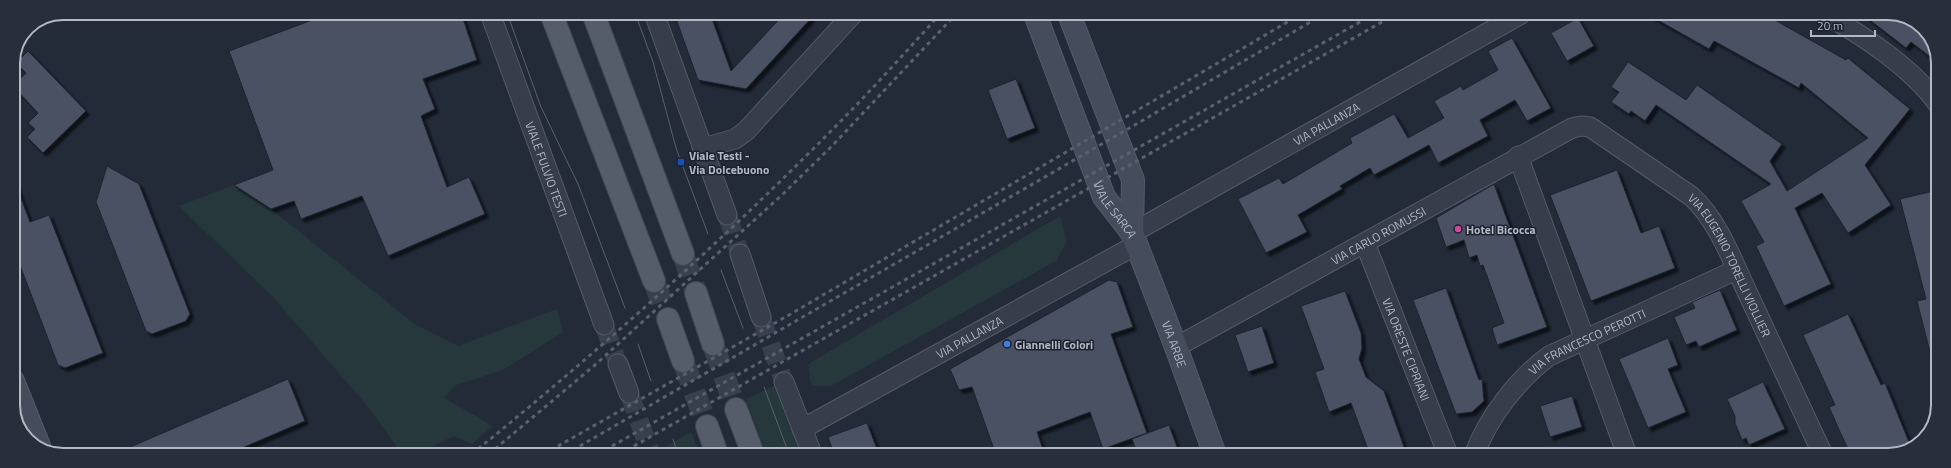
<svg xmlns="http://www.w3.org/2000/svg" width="1951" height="468" font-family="'Titillium Web',sans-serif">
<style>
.green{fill:#26383b}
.building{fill:#495162;stroke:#1e2430;filter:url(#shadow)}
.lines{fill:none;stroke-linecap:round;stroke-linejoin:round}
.street-tunnel{stroke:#38404e;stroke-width:19;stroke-dasharray:19 10;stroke-linecap:butt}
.primary-tunnel{stroke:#38404e;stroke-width:22;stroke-dasharray:22 11;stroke-linecap:butt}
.street-casing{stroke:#555b68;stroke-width:21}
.secondary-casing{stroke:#555b68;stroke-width:24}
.primary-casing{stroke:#404653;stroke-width:24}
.street{stroke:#373d4a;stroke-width:19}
.secondary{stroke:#454c5c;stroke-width:22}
.primary{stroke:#555c6a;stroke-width:22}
.tram{stroke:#596171;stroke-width:1}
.rail{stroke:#596171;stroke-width:3;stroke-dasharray:4 4;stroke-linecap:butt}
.transit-dot{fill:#1a4fb4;stroke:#1c222e;stroke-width:1.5}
.hotel-dot{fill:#d1479c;stroke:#1c222e;stroke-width:1.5}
.shop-dot{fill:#3f7fe0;stroke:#1c222e;stroke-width:1.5}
.labels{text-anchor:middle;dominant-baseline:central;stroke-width:3;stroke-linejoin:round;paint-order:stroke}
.street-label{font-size:12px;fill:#b2b8c6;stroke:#1c222e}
.poi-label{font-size:12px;font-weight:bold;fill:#b2b8c6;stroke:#1c222e;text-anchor:start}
.rim{fill:none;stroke:#b2b8c6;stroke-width:2}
</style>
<defs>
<filter id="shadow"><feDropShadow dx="3.5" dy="3.5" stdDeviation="1" flood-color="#0009"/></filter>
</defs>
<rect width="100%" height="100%" fill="#232b39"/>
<!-- green -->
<g class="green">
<path d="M234,185L271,209L416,325L458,346L557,309L563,332L503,370L456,385L444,398L493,426L472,444L454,436L416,454H402L369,408L274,298L179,206Z"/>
<path d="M1060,216L1067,241L1056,261L831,386H813L810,381L808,364Z"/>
<path d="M774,386L801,454H766L746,399Z"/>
<path d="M691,432L700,454H660L659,450Z"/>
</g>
<!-- building -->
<g class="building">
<path d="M331,13H461L477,60L423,79L435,109L421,116L447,187L469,177L485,214L388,256L362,196L301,219L294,201L271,209L234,185L273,170L229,51Z"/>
<path d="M674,13H710L731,71L785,13H816L746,89L698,80Z"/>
<path d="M1647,14H1764L1846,60L1848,58L1910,109L1865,165L1891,205L1848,233L1822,193L1795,208L1831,284L1784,306L1756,246L1764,242L1741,201L1771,184L1656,105L1645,121L1631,111L1629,114L1611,102L1619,92L1611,87L1628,62L1686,100L1697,85L1782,144L1770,161L1787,191L1868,138L1801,83L1799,88L1714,41L1709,49Z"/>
<path d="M1862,14H1898L1926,30L1938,63L1911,42L1906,48Z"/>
<path d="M1578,18L1594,46L1567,61L1551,33Z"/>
<path d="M1512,38L1551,108L1527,121L1515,100L1480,120L1488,136L1438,163L1429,145L1374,175L1370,168L1340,186L1342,189L1298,215L1307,232L1266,253L1238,199L1279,178L1283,184L1352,143L1350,138L1394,114L1408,138L1444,118L1434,101L1461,86L1463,90L1498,70L1488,51Z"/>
<path d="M28,51L86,111L43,153L27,137L35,129L28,123L38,113L13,86L26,73L16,63Z"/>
<path d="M1016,79L1035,128L1007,139L988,90Z"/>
<path d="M107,166L139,184L190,314L186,321L152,334L146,331L96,202Z"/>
<path d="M1617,170L1641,233L1659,226L1675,268L1591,301L1550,195Z"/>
<path d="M15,182L30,222L49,215L103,353L65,368L58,365L13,247V183Z"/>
<path d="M1494,184L1547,327L1497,345L1492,328L1504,323L1483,265L1480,266L1477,255L1469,258L1464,240L1446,247L1436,218Z"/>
<path d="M1938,190L1937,355L1931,356L1917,301L1926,299L1900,199Z"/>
<path d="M1109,280L1117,282L1133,327L1111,334L1147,433L1103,449L1090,412L1037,432L1045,455H996L972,387L959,390L950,369Z"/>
<path d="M1446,288L1479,380L1482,379L1484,401L1472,412L1456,414L1413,300Z"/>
<path d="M1720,290L1737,330L1699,347L1696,341L1686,345L1674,317L1695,308L1692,302Z"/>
<path d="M1345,291L1361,333L1362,348L1359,359L1366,377L1384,391L1407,455H1370L1351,403L1329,412L1315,372L1324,369L1301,306Z"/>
<path d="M1848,314L1881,385L1885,383L1911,447L1888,455H1851L1840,432L1829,407L1835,405L1803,335Z"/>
<path d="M1262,326L1274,363L1248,372L1235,335Z"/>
<path d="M1668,338L1678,365L1668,369L1686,412L1648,428L1619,359Z"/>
<path d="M288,379L305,421L228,454H114Z"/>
<path d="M1763,382L1785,429L1749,445L1746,438L1742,440L1735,423V416L1727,399Z"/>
<path d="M1572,396L1582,427L1550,437L1540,406Z"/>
<path d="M867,423L879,454H834L828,437Z"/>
<path d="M1169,425L1180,455H1138L1132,439Z"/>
</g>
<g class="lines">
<!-- street-tunnel -->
<g class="street-tunnel">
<path d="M727,215L740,254"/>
<path d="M761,317L784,382"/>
<path d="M604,325L618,364"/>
<path d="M629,393L651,454"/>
</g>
<!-- primary-tunnel -->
<g class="primary-tunnel">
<path d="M683,254L696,293"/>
<path d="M654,281L668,319"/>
<path d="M713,344L736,409"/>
<path d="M683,361L707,426"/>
</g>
<!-- street casing -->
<g class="street-casing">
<g id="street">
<path id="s1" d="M490,13L604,325"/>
<path d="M654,13L727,215"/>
<path d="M1824,14C1863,35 1912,68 1938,104"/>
<path d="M703,148L735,139L746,131L854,13"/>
<path d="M1518,156L1627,455"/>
<path id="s2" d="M1132,233L1521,14"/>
<path id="s3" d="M1365,243L1448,455"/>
<path d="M740,254L761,317"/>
<path id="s4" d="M1176,347L1572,128L1581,126L1590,127L1691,196C1719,221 1734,265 1750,298C1774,350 1799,403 1823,455"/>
<path d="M618,364L629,393"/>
<path d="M784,382L812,454"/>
<path id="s5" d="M802,429L1136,245"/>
<path id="s6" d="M1474,455C1489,416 1516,381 1549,356L1736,270"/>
</g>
</g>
<!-- secondary casing -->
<g class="secondary-casing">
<g id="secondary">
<path id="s7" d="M1035,14L1104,197L1132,233L1176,347L1215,455"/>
<path d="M1069,14L1133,180L1132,233"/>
<path d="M13,381L39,446"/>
</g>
</g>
<!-- primary casing -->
<g class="primary-casing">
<g id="primary">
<path d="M551,13L654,281"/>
<path d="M593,13L683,254"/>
<path d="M696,293L713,344"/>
<path d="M668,319L683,361"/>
<path d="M736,409L753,454"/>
<path d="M707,426L717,454"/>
</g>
</g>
<!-- street -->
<use href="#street" class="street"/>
<!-- secondary -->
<use href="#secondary" class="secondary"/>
<!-- primary -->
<use href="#primary" class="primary"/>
<!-- tram -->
<g class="tram">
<path d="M507,13L541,107L578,184L625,308"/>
<path d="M635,13L653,62L676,148L708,234"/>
<path d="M721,270L743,328"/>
<path d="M638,344L651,381"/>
<path d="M764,387L789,454"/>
<path d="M673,439L678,454"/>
</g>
<!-- rail -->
<g class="rail">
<path d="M472,454C595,354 716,247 828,134C867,95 904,54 941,13"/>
<path d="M489,454L595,365L783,194L833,145L957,13"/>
<path d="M544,454L789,315L1301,14"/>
<path d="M566,454L1133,126L1324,14"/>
<path d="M598,454L1374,14"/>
<path d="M620,454L1396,14"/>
</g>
</g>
<!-- markers -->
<rect class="transit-dot" x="677" y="158" width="8" height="8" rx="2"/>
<circle class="hotel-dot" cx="1458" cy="229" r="4"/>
<circle class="shop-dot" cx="1007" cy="344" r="4"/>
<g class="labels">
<!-- street labels -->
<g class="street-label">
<text stroke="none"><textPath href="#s2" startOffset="223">VIA PALLANZA</textPath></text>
<text stroke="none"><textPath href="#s1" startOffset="166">VIALE FULVIO TESTI</textPath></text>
<text stroke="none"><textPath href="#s7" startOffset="212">VIALE SARCA</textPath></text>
<text stroke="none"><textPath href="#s4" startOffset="231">VIA CARLO ROMUSSI</textPath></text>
<text stroke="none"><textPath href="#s4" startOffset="673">VIA EUGENIO TORELLI VIOLLIER</textPath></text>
<text stroke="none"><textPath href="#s5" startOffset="191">VIA PALLANZA</textPath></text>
<text stroke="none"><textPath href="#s6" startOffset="166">VIA FRANCESCO PEROTTI</textPath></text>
<text stroke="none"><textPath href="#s7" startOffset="360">VIA ARBE</textPath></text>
<text stroke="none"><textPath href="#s3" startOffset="114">VIA ORESTE CIPRIANI</textPath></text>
</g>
<!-- poi labels -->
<g class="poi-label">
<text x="689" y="155">Viale Testi -<tspan x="689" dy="14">Via Dolcebuono</tspan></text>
<text x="1466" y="229">Hotel Bicocca</text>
<text x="1015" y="344">Giannelli Colori</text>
</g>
</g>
<!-- crop -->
<path d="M0 0H1951V468H0ZM63 20H1888A43 43 0 0 1 1931 63V405A43 43 0 0 1 1888 448H63A43 43 0 0 1 20 405V63A43 43 0 0 1 63 20Z" fill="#282e3a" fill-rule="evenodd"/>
<path class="rim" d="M63 20H1888A43 43 0 0 1 1931 63V405A43 43 0 0 1 1888 448H63A43 43 0 0 1 20 405V63A43 43 0 0 1 63 20Z"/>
<!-- scale -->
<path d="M1811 30v6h64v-6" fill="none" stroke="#b2b8c6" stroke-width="2"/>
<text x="1817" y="30" font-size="12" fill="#b2b8c6" stroke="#1c222e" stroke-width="3" paint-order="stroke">20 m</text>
</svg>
